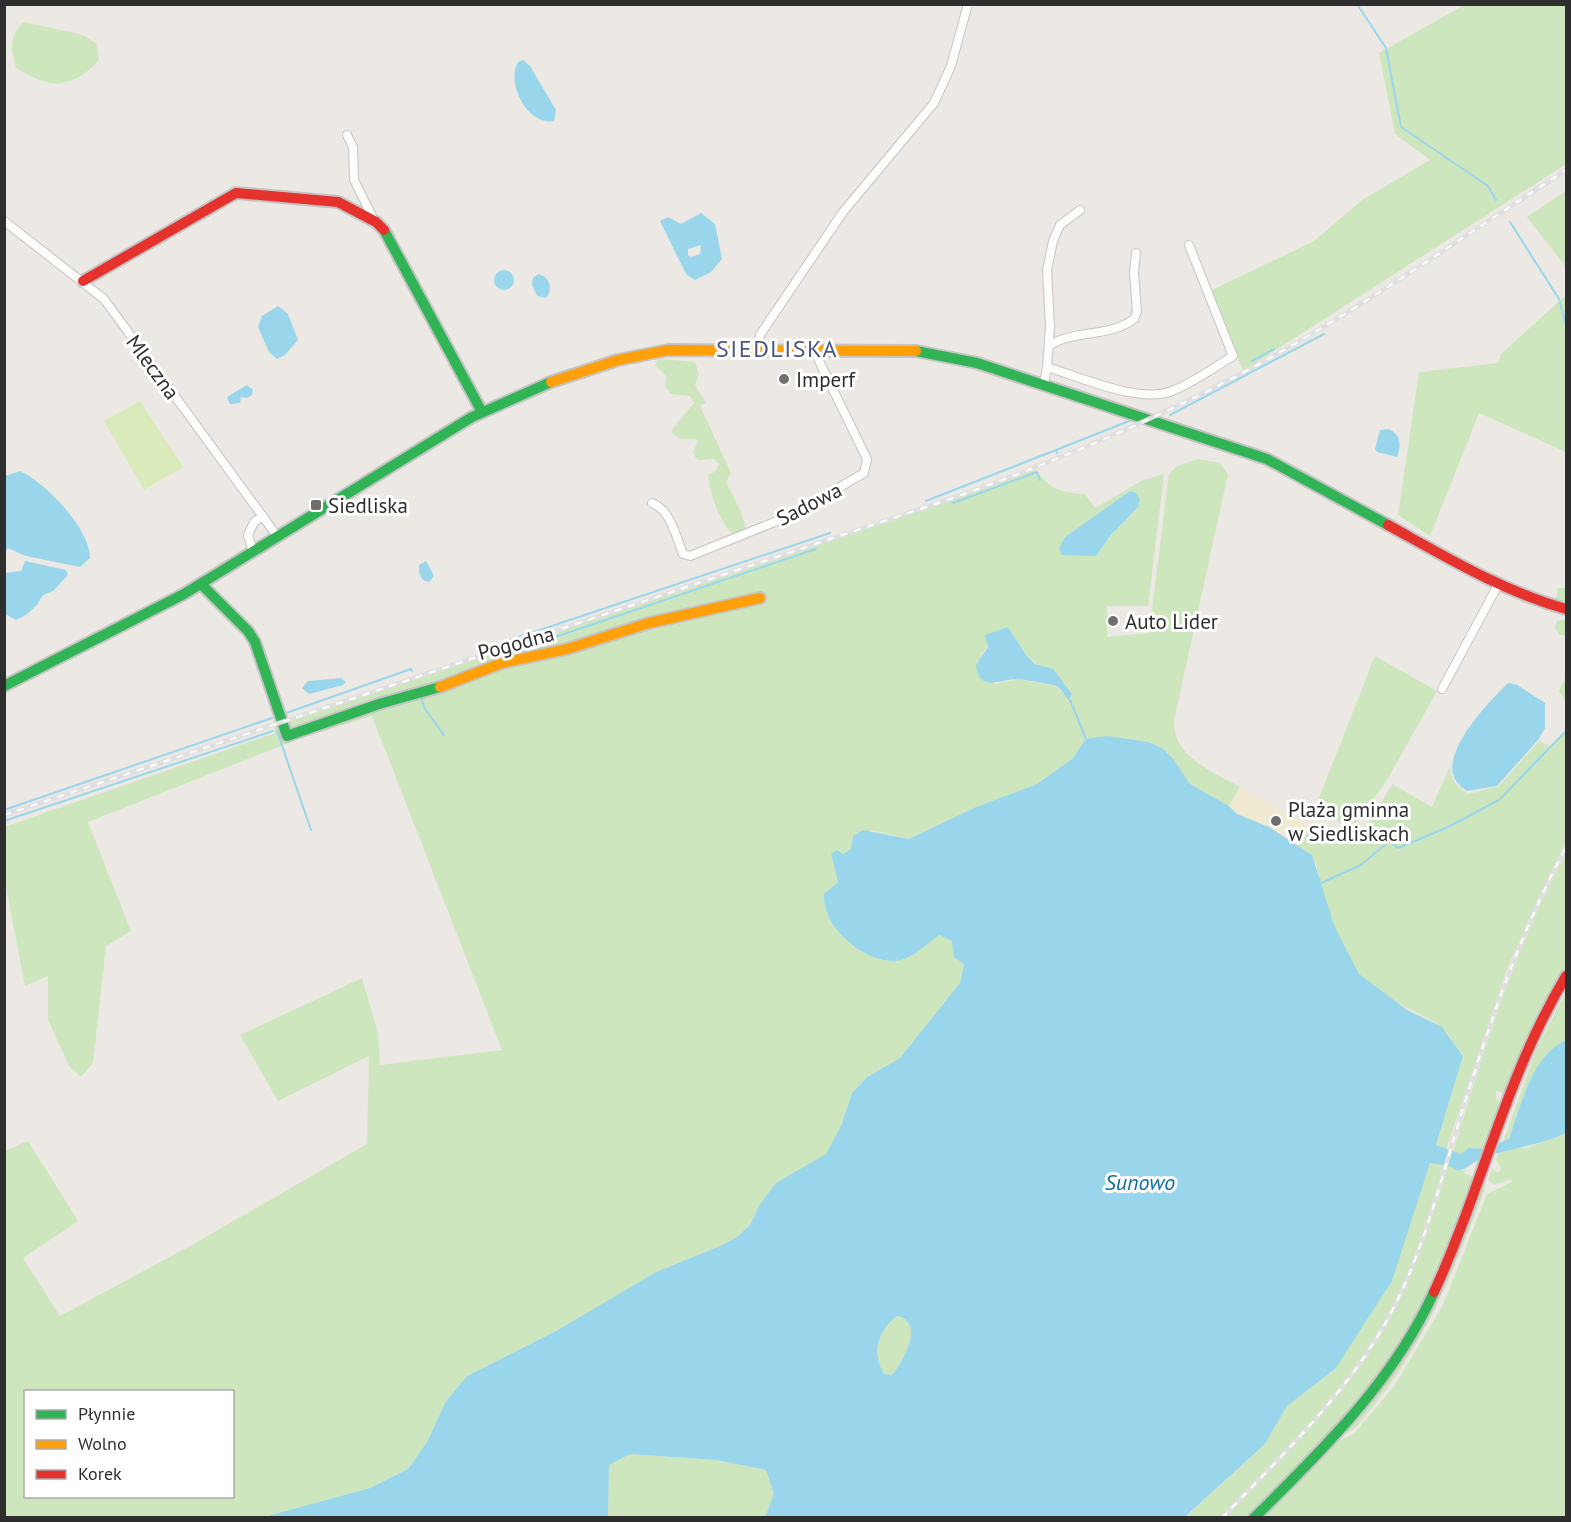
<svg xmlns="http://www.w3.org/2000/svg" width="1571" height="1522" font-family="'PT Sans',sans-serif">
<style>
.green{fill:#cee6be;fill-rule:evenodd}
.sand{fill:#f0ead3}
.pitch{fill:#d9eabb}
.water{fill:#99d6ec;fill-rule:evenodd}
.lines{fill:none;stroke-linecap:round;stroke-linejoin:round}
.stream{stroke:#99d6ec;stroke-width:2}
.street-casing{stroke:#c5c4c5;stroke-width:10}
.fast-casing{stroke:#c5c4c5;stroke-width:14}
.slow-casing{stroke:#c5c4c5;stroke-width:14}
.jam-casing{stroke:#c5c4c5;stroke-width:14}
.street{stroke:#fcfcfb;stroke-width:8}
.fast{stroke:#30b455;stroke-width:10}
.slow{stroke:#ff9f0a;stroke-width:10}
.jam{stroke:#e5322d;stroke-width:10}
.rail-casing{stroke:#dfdfe1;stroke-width:4.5}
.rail{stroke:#fff;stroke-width:2;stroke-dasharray:7;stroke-linecap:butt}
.poi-dot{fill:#706f6e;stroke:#fff;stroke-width:2}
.labels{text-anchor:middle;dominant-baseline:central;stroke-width:6;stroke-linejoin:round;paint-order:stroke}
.street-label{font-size:21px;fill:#2e2e2e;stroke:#fff}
.poi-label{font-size:21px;fill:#2e2e2e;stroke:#fff;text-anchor:start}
.water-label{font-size:22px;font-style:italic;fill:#0d6fa3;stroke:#fff}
.quarter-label{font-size:24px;letter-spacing:1.5px;fill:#4d5680;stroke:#fff}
</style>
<rect width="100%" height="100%" fill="#ece8e4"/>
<!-- green -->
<g class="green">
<path d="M1466,4L1566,5V164L1243,371L1212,290L1314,241L1362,200L1430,160L1395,134L1379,53Z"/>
<path d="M24,22L83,35L97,44L99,60C72,90 49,89 16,68C11,50 8,35 24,22Z"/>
<path d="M1566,191V267L1527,217Z"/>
<path d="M1566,295V452L1479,413L1430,536L1398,515L1419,372L1498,363L1501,354Z"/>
<path d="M663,359L695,362L699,374L695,385L706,403L700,406L731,473L726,482L741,512L746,528L745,537L740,540C720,526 711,498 708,475L716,471L719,464L715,459C704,457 698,466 693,452L698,441L696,439H681L672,433L673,428L694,403L690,396L670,394L665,386L667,377L655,365L657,360Z"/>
<path d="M1198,459L1220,463L1228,474L1175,716C1168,754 1211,771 1240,787L1229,806L1189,784L1174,760L1148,742L1086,739L1072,759L1037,784L976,807L909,839L872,830L853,836L851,849L843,854H831L838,882L824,894C822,927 862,961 895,961C912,960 925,944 939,935L952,941L964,964L960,983L900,1058L867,1077L852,1093L841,1126L826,1154L760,1204L750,1225L737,1237L720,1246L656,1272L556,1331L467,1376L446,1401L427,1442L408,1469L370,1488L260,1518L5,1517V1151L28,1141L78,1221L23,1258L60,1316L192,1245L367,1144L369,1056L278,1101L240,1035L362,978L378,1033L380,1065L502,1050L372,716L301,738L88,822L131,931L106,946L93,1063L81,1077L69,1066L48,1020V976L25,986L5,882L4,827L275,733L274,727L1036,470C1049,489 1062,493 1085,494L1095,508L1143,480L1164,474L1148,606H1107V637L1149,633L1169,474L1177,466ZM1130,491L1136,493L1138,507L1110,536L1097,555L1076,554L1065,537ZM1008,627L1026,655L1072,694L1070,700L1056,686L1017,679L995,684L977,665L988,644ZM26,1392H232V1496H26Z"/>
<path d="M1558,588H1566V603L1556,599Z"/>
<path d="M1566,619V635H1559L1555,628L1557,621Z"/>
<path d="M1375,656L1437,691L1387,780L1352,829L1315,808Z"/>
<path d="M1566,676V703L1559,691Z"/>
<path d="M1566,727V841L1508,966L1446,1150L1436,1144L1463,1055C1456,1047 1449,1033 1440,1026C1418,1011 1376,996 1359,974C1340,950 1320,892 1316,862L1298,846L1312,827L1339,842C1363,843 1381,802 1392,784L1432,807L1450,766C1451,780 1455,786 1468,794L1499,786L1539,741L1552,747L1565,733Z"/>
<path d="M1566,853V966L1538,1013L1504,1093L1496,1091V1099L1500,1103L1483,1149L1461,1154L1453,1152C1484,1049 1515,948 1566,853Z"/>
<path d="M1566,992V1040C1531,1056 1521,1106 1509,1139L1503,1142L1536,1050Z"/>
<path d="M1566,1133V1517L1262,1518L1335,1442L1354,1434L1395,1385L1443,1305L1487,1194L1512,1182L1511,1179L1494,1185L1488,1180L1492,1169L1498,1173L1501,1169L1496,1159L1499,1153L1514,1148H1527Z"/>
<path d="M1430,1163L1449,1166L1458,1171L1465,1170L1464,1173L1474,1177C1451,1235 1431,1294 1399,1348C1360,1412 1299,1464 1247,1517L1185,1518L1265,1444L1287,1406L1335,1369Z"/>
<path d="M1484,1179L1485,1189C1455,1268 1426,1342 1372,1408C1364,1417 1354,1434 1342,1434L1448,1274Z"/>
<path d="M897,1316C926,1322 903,1362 892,1375L884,1374C871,1352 878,1331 897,1316Z"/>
<path d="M630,1454L716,1460L766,1470L774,1494L765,1517L608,1518L609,1465Z"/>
</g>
<!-- sand -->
<path class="sand" d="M1240,787L1311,827L1298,846L1269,827L1237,814L1229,806Z"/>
<!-- pitch -->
<path class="pitch" d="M140,401L183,467L144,490L104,421Z"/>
<!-- water -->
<g class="water">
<path d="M523,60L530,66L556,110L554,121C527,126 506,83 518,62Z"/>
<path d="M701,213L715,224L722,259L711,272L695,280L686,274L660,221L668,217L681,224ZM701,245L700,254L691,257L688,255V249Z"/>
<circle cx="504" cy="280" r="10"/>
<path d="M538,274C549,276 554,289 546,298L537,296L532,285L533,278Z"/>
<path d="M278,306L288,314L298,340L285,355L277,359L269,352L258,327L262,316Z"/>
<path d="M247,385L253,390L252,395L247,398L241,397L240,403L230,404L227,397Z"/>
<path d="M1389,429C1401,435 1401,445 1397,457L1377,452L1375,449L1380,430Z"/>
<path d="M20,471C46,483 90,529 90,558L80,567L26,556L8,548L5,553V476Z"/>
<path d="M1130,491L1136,493L1140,499L1138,507L1110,536L1096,556L1062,555L1059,548L1065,537Z"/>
<path d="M25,561L66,570L68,575L53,591L43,595L37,605L26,615L16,620L5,614V573L21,571Z"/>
<path d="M426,561L434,576L429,582C421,582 418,572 419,565Z"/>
<path d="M1008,627L1026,655L1035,664L1053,669L1072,694L1069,700C1064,697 1062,687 1054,685C1047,684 1023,679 1017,679C1001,679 979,693 976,665L988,647L985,635Z"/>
<path d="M341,678L346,682L343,685L309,694L302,688L308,681Z"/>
<path d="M1508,683L1517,685L1545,703V728L1538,740L1497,786L1467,791C1424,767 1487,704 1508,683Z"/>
<path d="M1107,736L1148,742L1162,748L1174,760L1190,784L1229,806L1237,814L1269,827L1312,855L1334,925L1359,974L1407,1010L1442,1027L1463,1056L1436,1145L1461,1154L1469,1148L1483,1149L1509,1139C1521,1106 1531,1056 1566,1040V1133C1538,1146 1511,1148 1482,1158C1473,1162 1467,1169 1458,1171L1449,1166L1430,1163L1392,1281L1335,1369L1287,1406L1265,1444L1185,1517H765L774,1494L766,1470L716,1460L630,1454L609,1465L608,1517L260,1518L370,1488L408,1469L427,1442L446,1401L467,1376L556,1331L656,1272L720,1246L737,1237L750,1225L760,1204L776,1183L826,1154L841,1126L852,1093L867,1077L900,1058L960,983L964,964L954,957L952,941L939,935C926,944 912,960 895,961C862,961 822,927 824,894L838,882L831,854L837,850L843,854L851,849L853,836L863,830L909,839L976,807L1037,784L1072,759L1086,739ZM897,1316C926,1322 903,1362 892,1375L884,1374C871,1352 878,1331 897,1316Z"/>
</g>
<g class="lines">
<!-- stream -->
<g class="stream">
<path d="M1357,4L1386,48L1401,127L1488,186L1496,200"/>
<path d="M1510,222L1559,299L1566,325"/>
<path d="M1252,361L1274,349"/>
<path d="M1170,415L1324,334"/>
<path d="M1057,453L1056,450L1129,421"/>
<path d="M926,501L1056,450"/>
<path d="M953,503L1037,472L1040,480"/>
<path d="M495,645L830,533"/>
<path d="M508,657L550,641L552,638L816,549"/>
<path d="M421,698L425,709L444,735"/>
<path d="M1070,700L1086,739"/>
<path d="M286,713L411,669L412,671"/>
<path d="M277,731L311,830"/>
<path d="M4,810L272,718"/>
<path d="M4,821L273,731"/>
<path d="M1319,884L1361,865L1387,843L1391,842L1398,848L1448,827L1499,800L1566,731"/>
</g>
<!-- street casing -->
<g class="street-casing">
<g id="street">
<path d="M347,135L353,147L354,180L374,220"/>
<path d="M4,221L104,299L277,536"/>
<path d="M1049,346C1074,329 1109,338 1134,319L1137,312L1134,273L1136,253"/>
<path d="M758,351L760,335L770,320L843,212L934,103L951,66L968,4"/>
<path d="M1047,367L1050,326L1047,270L1053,241L1060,225L1080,210"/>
<path d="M1044,384L1047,367C1080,377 1140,404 1172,391C1193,383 1213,368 1233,356L1189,245"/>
<path d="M652,503C671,510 676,537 683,554L690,556L792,515L864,473L867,459L821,365L817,356L819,351"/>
<path d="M253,552L248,535L254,522L263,516"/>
<path d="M1442,689L1498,585"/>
</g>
</g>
<!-- fast casing -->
<g class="fast-casing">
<g id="fast">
<path d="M384,230L482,412"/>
<path d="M916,351L977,363L1267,459L1388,525"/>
<path d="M201,584L248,631L255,642L287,736L379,704L440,687"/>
<path d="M4,686L184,594L472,417L551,382"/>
<path d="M1254,1518C1323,1449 1393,1382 1434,1292"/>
</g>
</g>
<!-- slow casing -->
<g class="slow-casing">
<g id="slow">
<path d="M551,382L618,360L668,350L916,351"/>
<path d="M440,687L502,663L567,649L649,623L760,598"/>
</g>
</g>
<!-- jam casing -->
<g class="jam-casing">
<g id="jam">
<path d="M83,281L236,193L338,202L376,222L384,230"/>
<path d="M1388,525C1446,557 1502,591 1566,609"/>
<path d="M1434,1292C1483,1186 1505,1078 1566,976"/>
</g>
</g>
<!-- street -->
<use href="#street" class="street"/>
<!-- fast -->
<use href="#fast" class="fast"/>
<!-- slow -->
<use href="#slow" class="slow"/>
<!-- jam -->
<use href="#jam" class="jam"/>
<!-- rail casing -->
<g class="rail-casing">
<g id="rail">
<path d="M4,815L947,500C1060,460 1171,414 1275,355C1375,299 1470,232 1566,170"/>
<path d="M1222,1518C1286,1451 1355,1386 1396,1303C1425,1244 1441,1180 1460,1118C1489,1024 1520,933 1566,847"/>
</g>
</g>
<!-- rail -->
<use href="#rail" class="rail"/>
</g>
<!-- markers -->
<g class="poi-dot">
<circle cx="784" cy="379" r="6"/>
<rect x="310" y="499" width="12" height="12" rx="3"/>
<circle cx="1113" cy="621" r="6"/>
<circle cx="1276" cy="821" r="6"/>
</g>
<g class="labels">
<!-- street labels -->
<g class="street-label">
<text transform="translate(153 367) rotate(54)">Mleczna</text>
<text transform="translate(809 504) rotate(-27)">Sadowa</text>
<text transform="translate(516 643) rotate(-15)">Pogodna</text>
</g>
<!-- poi labels -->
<g class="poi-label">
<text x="796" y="379">Imperf</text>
<text x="328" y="505">Siedliska</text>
<text x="1125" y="621">Auto Lider</text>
<text x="1288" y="809">Plaża gminna<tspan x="1288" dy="24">w Siedliskach</tspan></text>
</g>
<!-- water labels -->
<g class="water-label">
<text x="1140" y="1182">Sunowo</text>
</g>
<!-- quarter labels -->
<g class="quarter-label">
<text x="777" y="348">SIEDLISKA</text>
</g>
</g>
<!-- border -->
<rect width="1571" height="1522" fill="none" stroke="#2e2e2e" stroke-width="12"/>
<!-- legend -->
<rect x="24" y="1390" width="210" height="108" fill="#ffffff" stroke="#ababab" stroke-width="1.5"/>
<rect x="36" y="1410" width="30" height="9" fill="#30b455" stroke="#ababab" stroke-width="1.5"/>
<text x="78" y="1420" font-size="18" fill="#2e2e2e">Płynnie</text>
<rect x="36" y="1440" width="30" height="9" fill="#ff9f0a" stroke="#ababab" stroke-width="1.5"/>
<text x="78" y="1450" font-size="18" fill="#2e2e2e">Wolno</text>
<rect x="36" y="1470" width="30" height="9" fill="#e5322d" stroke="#ababab" stroke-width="1.5"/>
<text x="78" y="1480" font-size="18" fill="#2e2e2e">Korek</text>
</svg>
